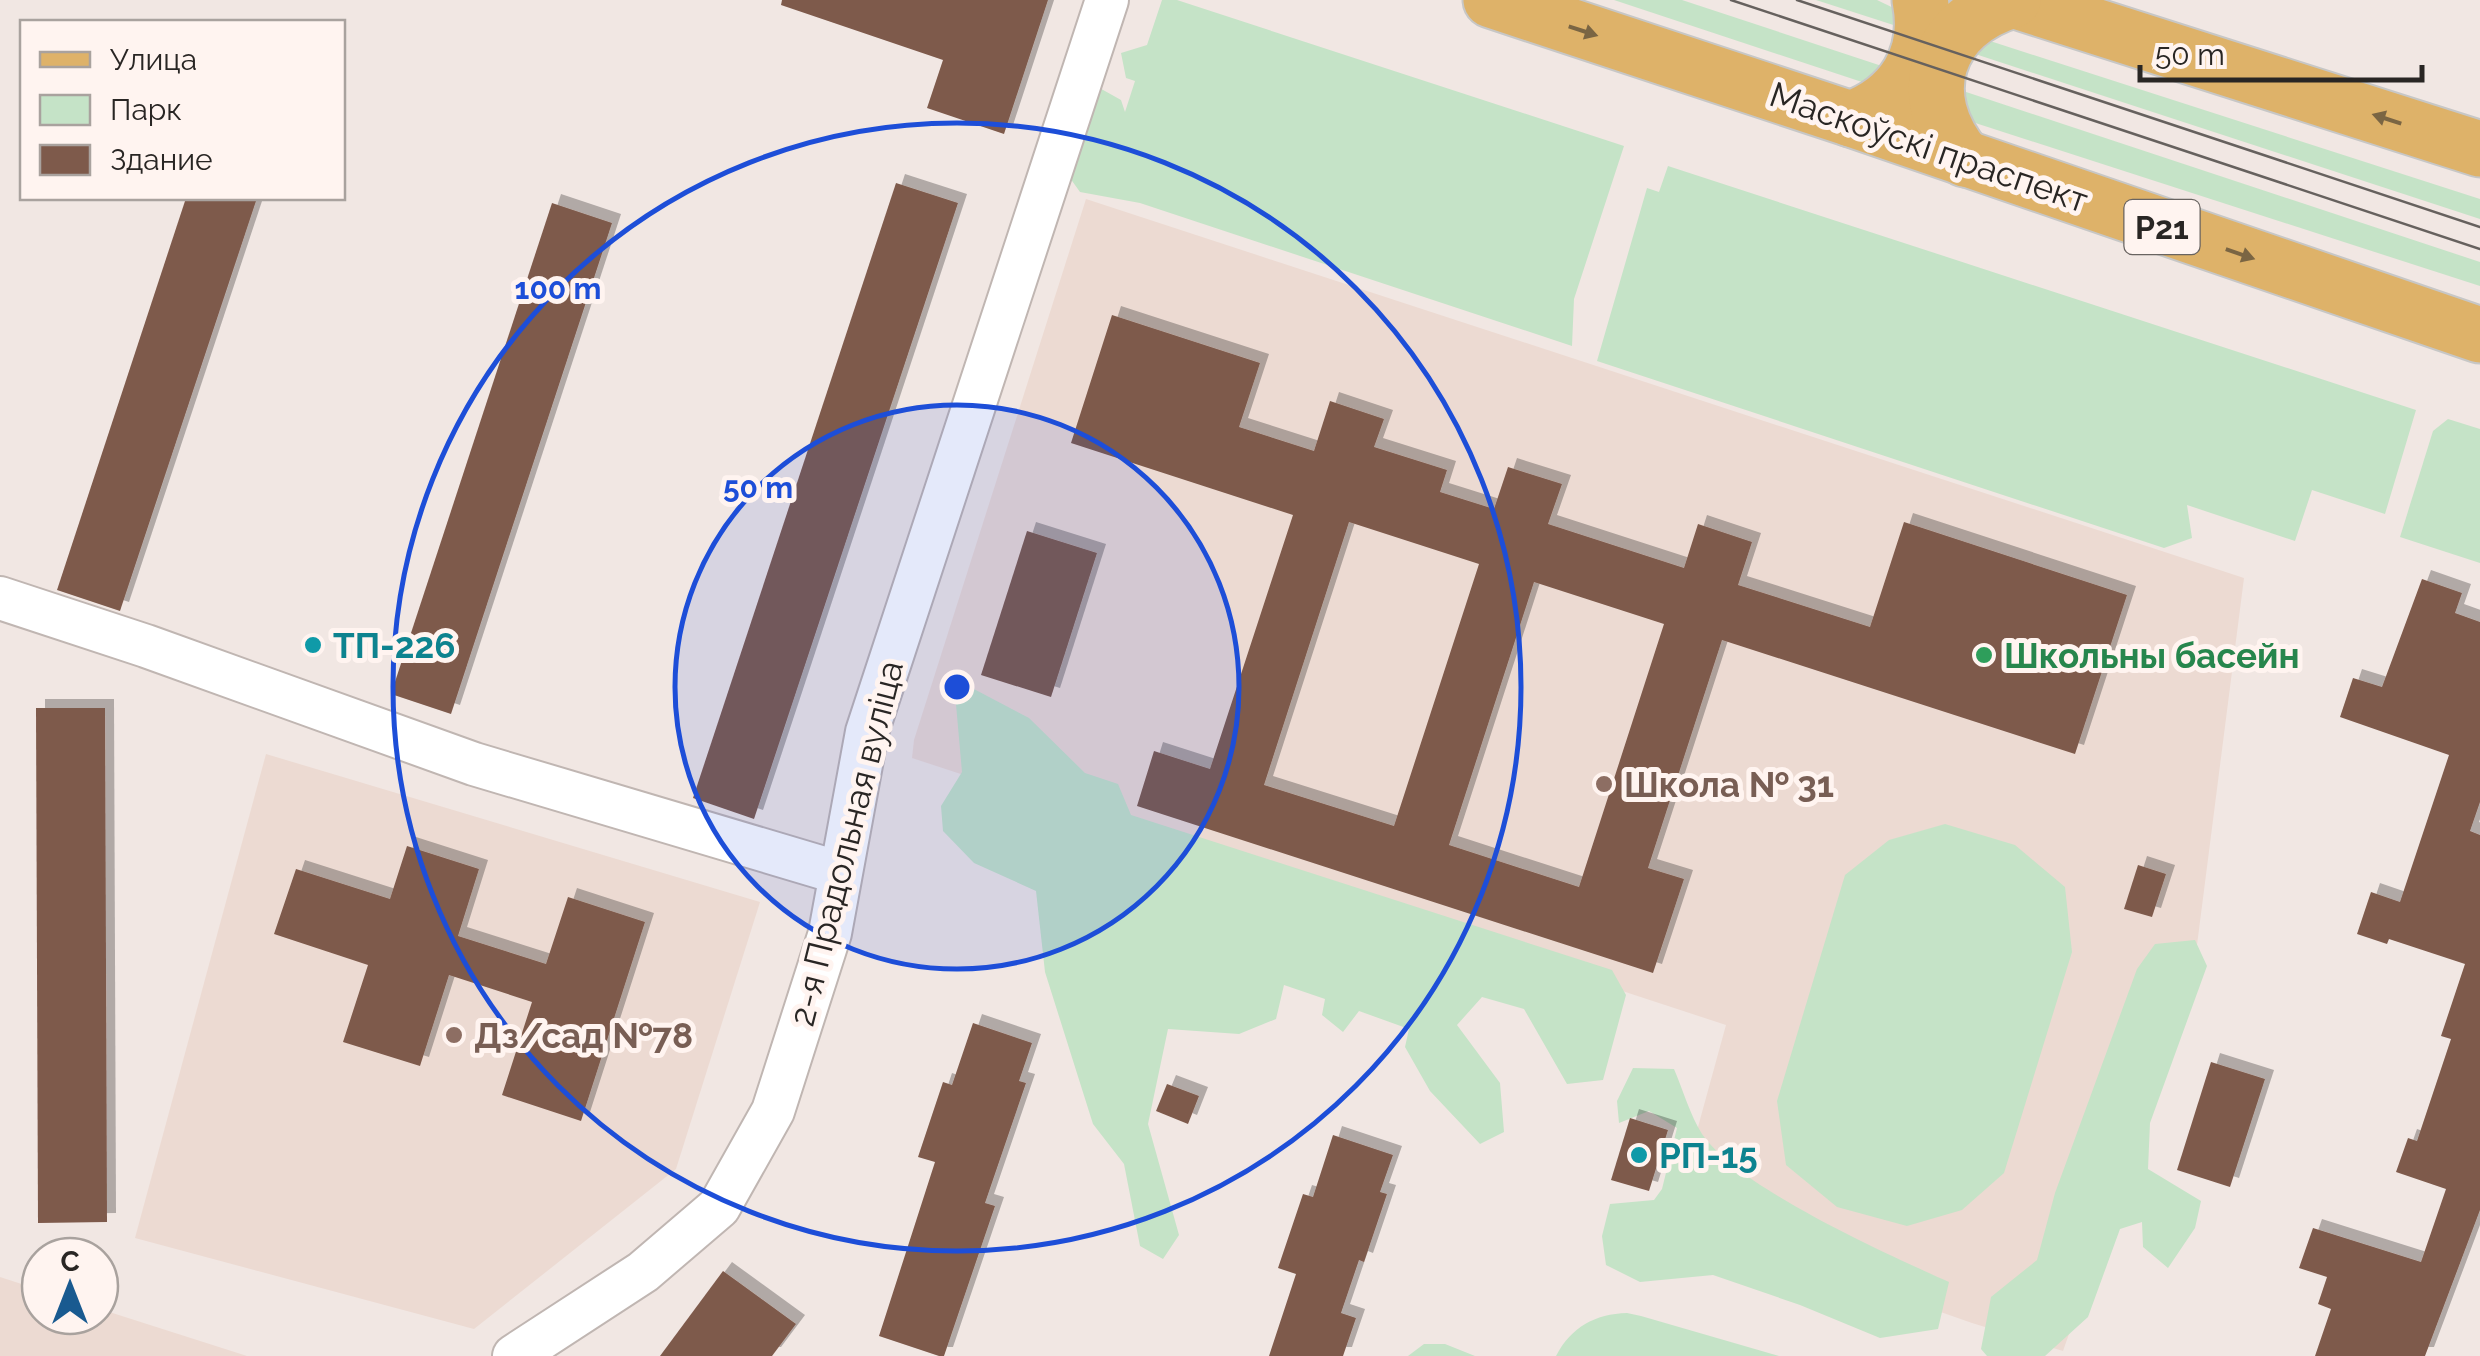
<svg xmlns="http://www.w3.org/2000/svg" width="2480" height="1356" font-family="Raleway,sans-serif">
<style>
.built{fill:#ecdad2}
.green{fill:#c5e3c7}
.building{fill:#7e5a4b;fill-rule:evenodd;filter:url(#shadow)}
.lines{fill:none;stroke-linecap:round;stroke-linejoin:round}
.street-casing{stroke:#c0b6b2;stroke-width:46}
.primary-casing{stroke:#c7c7c6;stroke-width:59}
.street{stroke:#fff;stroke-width:42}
.primary{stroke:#deb269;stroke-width:55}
.tram{stroke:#66615e;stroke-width:2.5}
.oneway{fill:#7a6543}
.ring{fill:none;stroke:#1d4ed8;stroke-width:5}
.culture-dot{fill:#0f9aa8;stroke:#fff4f0;stroke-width:4}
.leisure-dot{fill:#2e9e5b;stroke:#fff4f0;stroke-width:4}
.education-dot{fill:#8d6e63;stroke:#fff4f0;stroke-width:4}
.labels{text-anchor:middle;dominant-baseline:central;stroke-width:10;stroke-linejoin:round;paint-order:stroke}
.shield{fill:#fff4f0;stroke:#696461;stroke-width:2.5}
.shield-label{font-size:32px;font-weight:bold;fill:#292624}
.street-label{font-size:35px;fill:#292624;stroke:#fff4f0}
.culture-label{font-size:35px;font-weight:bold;fill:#0d838f;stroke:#fff4f0;text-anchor:start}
.leisure-label{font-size:35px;font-weight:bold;fill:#27864d;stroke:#fff4f0;text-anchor:start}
.education-label{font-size:35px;font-weight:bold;fill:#785e54;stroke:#fff4f0;text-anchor:start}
.centre{fill:#1d4ed8;stroke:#fff4f0;stroke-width:5}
.ring-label{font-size:30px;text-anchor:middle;font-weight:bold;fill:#1d4ed8;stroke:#fff4f0;stroke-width:10;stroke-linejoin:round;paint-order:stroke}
</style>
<defs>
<filter id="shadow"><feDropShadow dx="9" dy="-9" stdDeviation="0" flood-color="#0004"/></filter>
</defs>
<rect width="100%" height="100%" fill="#f1e7e3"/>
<!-- built -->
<g class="built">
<path d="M1086,199L2244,578L2192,984L2063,1351L1972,1323L1673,1218L1726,1025L912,758L914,740Z"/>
<path d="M266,754L760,902L676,1169L474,1329L135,1238Z"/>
<path d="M0,1277L40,1290V1316H100V1309L247,1356H0Z"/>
</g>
<!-- green -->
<g class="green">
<path d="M1162,0H1177L1624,146L1574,299L1572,346L1140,203L1080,192L1065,171L1096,86L1121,100L1125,112L1135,81L1126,78L1121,53L1147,45Z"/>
<path d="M1614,0H1682L1900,72L1865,83Z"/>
<path d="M1816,0H1877L1906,14L1912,31Z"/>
<path d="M1987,40L2480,199V219L1963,50Z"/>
<path d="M1948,86L2480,262V286L1963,119Z"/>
<path d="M1668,166L2416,410L2385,514L2312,490L2295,541L2187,505L2192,538L2164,548L1597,361L1647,188L1659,192Z"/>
<path d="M2448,419L2480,429V563L2400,537L2433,431Z"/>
<path d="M972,688L1029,718L1085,773L1118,784L1131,815L1612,970L1626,995L1603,1080L1567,1084L1524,1009L1482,997L1457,1025L1500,1083L1504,1132L1480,1144L1430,1091L1405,1047L1409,1029L1359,1011L1343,1032L1322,1015L1325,999L1284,985L1276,1019L1239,1034L1168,1029L1148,1124L1179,1235L1163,1259L1140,1246L1124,1164L1093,1124L1045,972L1036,891L974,863L943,831L941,806L962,772L955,693Z"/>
<path d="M1945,824L2015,845L2065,887L2072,952L2004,1173L1962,1210L1907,1226L1837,1207L1786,1165L1777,1101L1845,875L1889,840Z"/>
<path d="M2195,940L2207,966L2150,1123L2148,1169L2201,1201L2195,1228L2168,1268L2143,1247L2142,1222L2120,1229L2088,1317L2045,1356H1987L1981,1349L1991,1297L2037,1260L2055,1193L2137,969L2155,944Z"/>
<path d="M1633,1068L1674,1069C1683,1090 1690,1115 1702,1134C1739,1188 1886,1254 1949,1282L1938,1329L1880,1338L1800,1305L1713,1275L1640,1282L1606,1265L1602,1236L1610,1204L1654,1200L1662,1189L1677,1128L1649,1111L1619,1123L1617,1101Z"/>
<path d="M1627,1313L1641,1316L1779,1356H1556C1571,1327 1595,1314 1627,1313Z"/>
<path d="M1424,1344H1445L1475,1356H1408Z"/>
</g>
<!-- building -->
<g class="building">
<path d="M782,0H1048L1004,134L927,108L943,60L781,5Z"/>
<path d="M896,183L958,203L754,819L693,798Z"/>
<path d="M186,198H257L120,611L57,590Z"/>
<path d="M552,203L612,223L451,714L391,694Z"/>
<path d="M1112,315L1260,363L1239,427L1314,451L1330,401L1384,419L1374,447L1447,470L1440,492L1494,509L1508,467L1562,484L1548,524L1684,568L1698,524L1752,542L1738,585L1870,627L1904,522L2127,595L2075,754L1722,640L1648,868L1684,879L1653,973L1137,806L1154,751L1210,769L1293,515L1071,443ZM1349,522L1479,564L1394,826L1264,785ZM1534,582L1664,624L1579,887L1449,845Z"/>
<path d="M1027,531L1097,553L1051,697L981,675Z"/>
<path d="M2422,579L2462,593L2455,613L2480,622V802L2470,831L2480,835V1210L2425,1356H2315L2331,1309L2318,1304L2327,1277L2299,1268L2313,1228L2421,1262L2446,1189L2396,1172L2408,1138L2417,1141L2451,1039L2441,1036L2465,964L2389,939L2387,944L2357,934L2371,892L2400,902L2449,755L2340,717L2353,678L2382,687Z"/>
<path d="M36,708H105L107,1222L38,1223Z"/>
<path d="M407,846L479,869L458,936L546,964L568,897L645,922L581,1121L502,1095L532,1002L449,975L420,1066L343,1042L368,965L274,934L296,869L390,899Z"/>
<path d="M2138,865L2166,874L2152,917L2124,909Z"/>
<path d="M973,1023L1032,1043L1019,1081L1026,1083L985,1203L995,1206L944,1356H939L879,1336L935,1162L918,1157L943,1082L952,1085Z"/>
<path d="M2211,1062L2265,1079L2230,1187L2177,1170Z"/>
<path d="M1167,1084L1199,1096L1188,1124L1156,1111Z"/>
<path d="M1630,1118L1668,1130L1649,1191L1611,1180Z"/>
<path d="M1333,1135L1393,1155L1380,1192L1387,1194L1364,1262L1359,1260L1341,1313L1356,1318L1343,1356H1269L1296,1274L1278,1268L1303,1194L1313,1197Z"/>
<path d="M723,1271L796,1324L772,1356H660Z"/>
</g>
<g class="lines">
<!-- street casing -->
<g class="street-casing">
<g id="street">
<path d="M0,598L146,646L474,764L840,873"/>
<path d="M514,1356L643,1272L719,1207L773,1111L830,933L867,732L1107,0"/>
</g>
</g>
<!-- primary casing -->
<g class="primary-casing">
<g id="primary">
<path d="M1491,0L1851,119L2480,335"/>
<path d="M2013,0L2480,149"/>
<path d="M1851,119C1903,100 1931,56 1920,0"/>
<path d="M1965,159C1912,96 1935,23 2013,0"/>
</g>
</g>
<!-- street -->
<use href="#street" class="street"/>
<!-- primary -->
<use href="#primary" class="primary"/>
<!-- tram -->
<g class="tram">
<path d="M1731,0L2480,249"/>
<path d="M1797,0L2480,227"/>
</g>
</g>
<!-- one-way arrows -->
<defs><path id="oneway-solid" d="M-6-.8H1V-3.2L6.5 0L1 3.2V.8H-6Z" transform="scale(2.5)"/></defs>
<g class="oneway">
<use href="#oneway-solid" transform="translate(1583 31) rotate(18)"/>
<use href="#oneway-solid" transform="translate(2387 119) rotate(-162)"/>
<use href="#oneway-solid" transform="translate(2240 254) rotate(19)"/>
</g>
<!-- distance rings -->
<circle cx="957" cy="687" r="282" fill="#1d4ed8" fill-opacity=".12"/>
<g class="ring">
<circle cx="957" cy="687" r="282"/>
<circle cx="957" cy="687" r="564"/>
</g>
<!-- markers -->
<g class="culture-dot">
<circle cx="313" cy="645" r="10"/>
<circle cx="1639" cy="1155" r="10"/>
</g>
<circle class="leisure-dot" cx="1984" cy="655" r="10"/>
<g class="education-dot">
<circle cx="1604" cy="784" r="10"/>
<circle cx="454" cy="1035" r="10"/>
</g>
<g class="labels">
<!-- shield labels -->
<rect class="shield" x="2124.5" y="200" width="75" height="54" rx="8"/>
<g class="shield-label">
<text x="2162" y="227">Р21</text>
</g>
<!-- street labels -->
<g class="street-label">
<text transform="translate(1929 147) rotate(19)">Маскоўскі праспект</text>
<text transform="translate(846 843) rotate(-76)">2-я Прадольная вуліца</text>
</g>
<!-- culture labels -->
<g class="culture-label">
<text x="333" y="645">ТП-226</text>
<text x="1659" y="1155">РП-15</text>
</g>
<!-- leisure labels -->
<g class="leisure-label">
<text x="2004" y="655">Школьны басейн</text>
</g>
<!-- education labels -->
<g class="education-label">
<text x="1624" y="784">Школа № 31</text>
<text x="474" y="1035">Дз/сад №78</text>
</g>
</g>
<circle cx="957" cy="687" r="15" class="centre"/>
<g class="ring-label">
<text x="558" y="299">100 m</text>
<text x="758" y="498">50 m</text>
</g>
<!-- legend -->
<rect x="20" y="20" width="325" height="180" fill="#fff4f0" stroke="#a9a29e" stroke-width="2.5"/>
<rect x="40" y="52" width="50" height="15" fill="#deb269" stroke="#a9a29e" stroke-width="2.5"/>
<text x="110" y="70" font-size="30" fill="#292624">Улица</text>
<rect x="40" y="95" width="50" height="30" fill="#c5e3c7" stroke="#a9a29e" stroke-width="2.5"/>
<text x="110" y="120" font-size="30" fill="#292624">Парк</text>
<rect x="40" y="145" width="50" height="30" fill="#7e5a4b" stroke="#a9a29e" stroke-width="2.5"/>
<text x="110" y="170" font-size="30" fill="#292624">Здание</text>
<!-- north arrow -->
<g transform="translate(70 1286)"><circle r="48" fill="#fff4f0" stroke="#a9a29e" stroke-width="2.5"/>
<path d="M0-8L18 38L0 25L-18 38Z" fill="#195a90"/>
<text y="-15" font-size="28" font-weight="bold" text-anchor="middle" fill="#292624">С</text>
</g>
<!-- scale -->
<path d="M2140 65v15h282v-15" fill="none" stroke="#292624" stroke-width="5"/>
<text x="2155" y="65" font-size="30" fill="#292624" stroke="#fff4f0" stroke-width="8" paint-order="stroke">50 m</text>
</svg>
